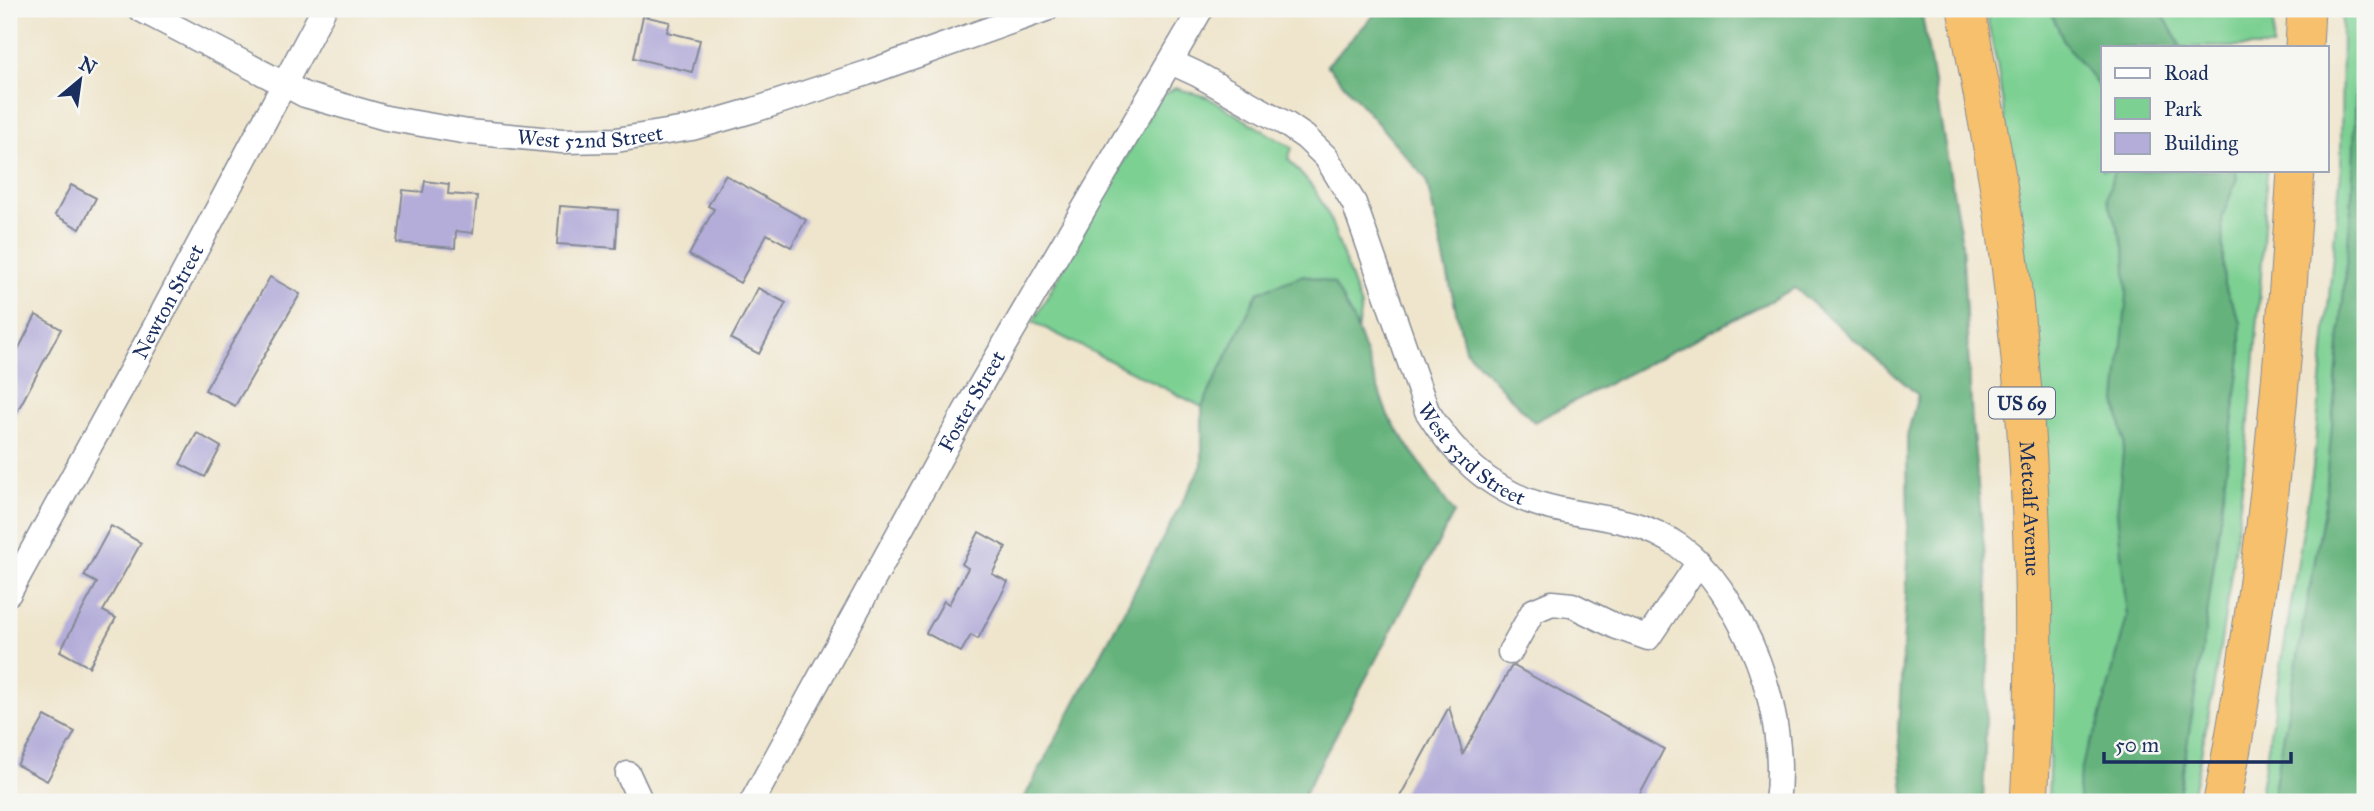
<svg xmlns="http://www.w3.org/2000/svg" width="2374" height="811" font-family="'IM FELL Great Primer',serif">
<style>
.green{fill:#7cd092;stroke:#4c8078;stroke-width:2}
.forest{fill:#65b27c;stroke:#40706d;stroke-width:2}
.building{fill:#b4add9}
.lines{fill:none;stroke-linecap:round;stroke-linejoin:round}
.minor-casing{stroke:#858a95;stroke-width:27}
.highway-casing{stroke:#858a95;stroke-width:39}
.minor{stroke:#fff;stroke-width:24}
.highway{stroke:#f7c06c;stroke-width:37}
.labels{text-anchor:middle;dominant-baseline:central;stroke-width:7;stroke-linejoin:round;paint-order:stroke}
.shield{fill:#f6f6f2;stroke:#5d6b8a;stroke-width:2}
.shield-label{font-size:19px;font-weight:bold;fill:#1b2f5e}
.street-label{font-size:21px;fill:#1b2f5e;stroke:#f6f6f2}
</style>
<rect width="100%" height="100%" fill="#f6f6f2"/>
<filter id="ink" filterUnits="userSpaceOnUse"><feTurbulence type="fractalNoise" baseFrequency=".0143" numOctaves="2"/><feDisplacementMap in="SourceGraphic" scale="14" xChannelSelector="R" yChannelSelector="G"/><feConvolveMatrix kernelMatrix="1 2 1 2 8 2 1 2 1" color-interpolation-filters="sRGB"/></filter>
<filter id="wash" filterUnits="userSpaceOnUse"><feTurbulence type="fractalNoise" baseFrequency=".00686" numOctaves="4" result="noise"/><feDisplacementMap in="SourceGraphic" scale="28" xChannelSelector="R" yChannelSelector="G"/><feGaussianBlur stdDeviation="1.57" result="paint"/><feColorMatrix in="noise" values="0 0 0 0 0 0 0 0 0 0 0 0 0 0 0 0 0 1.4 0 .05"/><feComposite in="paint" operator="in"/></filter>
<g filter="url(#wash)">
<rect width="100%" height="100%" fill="#efe5cc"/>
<!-- green -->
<g class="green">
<path d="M1985,9H2274L2273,47H2103V170H2267C2257,381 2236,595 2191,802H2048L2051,711L2023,248L1997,64Z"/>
<path d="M2342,9H2365V802H2259L2313,468L2341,168Z"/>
<path d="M1175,88L1207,97L1292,148L1288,159L1315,190L1329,216L1361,307L1357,331L1334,284L1258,292L1202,407L1033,322L1159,98Z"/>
</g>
<!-- forest -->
<g class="forest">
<path d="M1380,9H1921L1962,242L1972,422L1990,611L1983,802H1905L1898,731L1908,562L1907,436L1918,395L1795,288L1534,422L1465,350L1426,179L1327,65Z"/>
<path d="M2049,9H2160L2181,47H2103V92L2065,43Z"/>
<path d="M2359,9H2365V802H2272L2325,504L2352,197Z"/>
<path d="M2114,170H2236L2237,179L2222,217L2224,285L2241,322V357L2204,640L2178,802H2080L2078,786L2085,754L2098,726L2127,617L2117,512L2124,442L2116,401L2127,295L2125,250L2107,198Z"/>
<path d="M1304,275L1334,283L1355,324L1388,416L1454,513L1300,802H1022L1202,465V407L1258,292Z"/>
</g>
<g id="blocks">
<!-- building -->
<g class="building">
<path d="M643,16L670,22L667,32L700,40L692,72L634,58Z"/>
<path d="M725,175L806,220L791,247L767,234L740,283L689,255L714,209L708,206Z"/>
<path d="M425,181L449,184L448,194L477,196L473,233L456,231L455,248L397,243L403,190L423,192Z"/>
<path d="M71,185L96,198L80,229L55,215Z"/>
<path d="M560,206L618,210L616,248L557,244Z"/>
<path d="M270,277L300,294L235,406L205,390Z"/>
<path d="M758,288L786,303L759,354L731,339Z"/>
<path d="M36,315L61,329L9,427V367Z"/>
<path d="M197,433L221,447L205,477L180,464Z"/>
<path d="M111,526L141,543L103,611L116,618L89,667L60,651L97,583L84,576Z"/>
<path d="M979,532L1006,547L992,574L1008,582L978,639L971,635L961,652L926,633L944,601L949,604L968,568L962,564Z"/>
<path d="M1514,666L1664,749L1636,802H1397L1449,707L1463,754L1511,667Z"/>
<path d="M45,716L75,732L47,781L17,765Z"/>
</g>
</g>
</g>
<g filter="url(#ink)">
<use href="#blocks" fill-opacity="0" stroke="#858a95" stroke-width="2"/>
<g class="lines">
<!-- minor casing -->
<g class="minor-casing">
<g id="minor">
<path id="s1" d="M140,9L305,95L386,118L468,132L562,141L616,140L692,128L754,110L867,73L1046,9"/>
<path id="s2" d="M1171,62L1197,74L1286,124L1305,137L1326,157L1354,203L1427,411C1454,454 1488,489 1538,504C1588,520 1631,513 1679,546C1713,570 1732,605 1750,642C1772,690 1784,750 1777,802"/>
<path id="s3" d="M9,593L156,325L324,9"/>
<path d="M1510,652L1533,611L1552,603L1572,605L1617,627L1648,638L1699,562"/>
<path d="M628,774L641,802"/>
<path id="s4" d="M752,802L966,410L1201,9"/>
</g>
</g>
<!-- highway casing -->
<g class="highway-casing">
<g id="highway">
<path id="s5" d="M1966,9C1982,93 1999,178 2010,264C2031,440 2040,625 2029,802"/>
<path d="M2304,47L2306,9"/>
<path d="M2222,802C2263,592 2283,383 2296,170"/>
</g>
</g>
<!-- minor -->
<use href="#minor" class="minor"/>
<!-- highway -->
<use href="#highway" class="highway"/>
</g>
</g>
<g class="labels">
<!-- shield labels -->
<rect class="shield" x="1989" y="387.5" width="66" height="31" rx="5"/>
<g class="shield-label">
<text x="2022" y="403">US 69</text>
</g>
<!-- street labels -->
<g class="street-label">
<text stroke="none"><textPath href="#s1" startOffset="476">West 52nd Street</textPath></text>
<text stroke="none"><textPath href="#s3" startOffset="332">Newton Street</textPath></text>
<text stroke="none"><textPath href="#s4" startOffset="457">Foster Street</textPath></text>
<text stroke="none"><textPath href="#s2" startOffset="520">West 53rd Street</textPath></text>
<text stroke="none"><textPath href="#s5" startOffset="504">Metcalf Avenue</textPath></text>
</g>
</g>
<!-- margin -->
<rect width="2374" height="811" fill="none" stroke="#f6f6f2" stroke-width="35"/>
<!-- legend -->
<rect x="2101" y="46" width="228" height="126" fill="#f6f6f2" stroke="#9ea6b7" stroke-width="2"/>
<rect x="2115" y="68" width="35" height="10" fill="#ffffff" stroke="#9ea6b7" stroke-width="2"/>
<text x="2164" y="80" font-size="21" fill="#1b2f5e">Road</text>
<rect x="2115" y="98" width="35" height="21" fill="#7cd092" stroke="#9ea6b7" stroke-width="2"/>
<text x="2164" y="116" font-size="21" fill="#1b2f5e">Park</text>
<rect x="2115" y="133" width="35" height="21" fill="#b4add9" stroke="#9ea6b7" stroke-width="2"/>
<text x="2164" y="150" font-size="21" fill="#1b2f5e">Building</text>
<!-- north arrow -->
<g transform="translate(80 80) rotate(29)" stroke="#f6f6f2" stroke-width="5" paint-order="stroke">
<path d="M0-5L12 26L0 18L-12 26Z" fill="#1b2f5e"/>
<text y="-10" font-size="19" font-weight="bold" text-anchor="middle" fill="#1b2f5e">N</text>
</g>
<!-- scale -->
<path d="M2104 752v10h187v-10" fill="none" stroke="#1b2f5e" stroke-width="3.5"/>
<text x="2115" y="752" font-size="21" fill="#1b2f5e" stroke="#f6f6f2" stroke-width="5" paint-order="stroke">50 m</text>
</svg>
